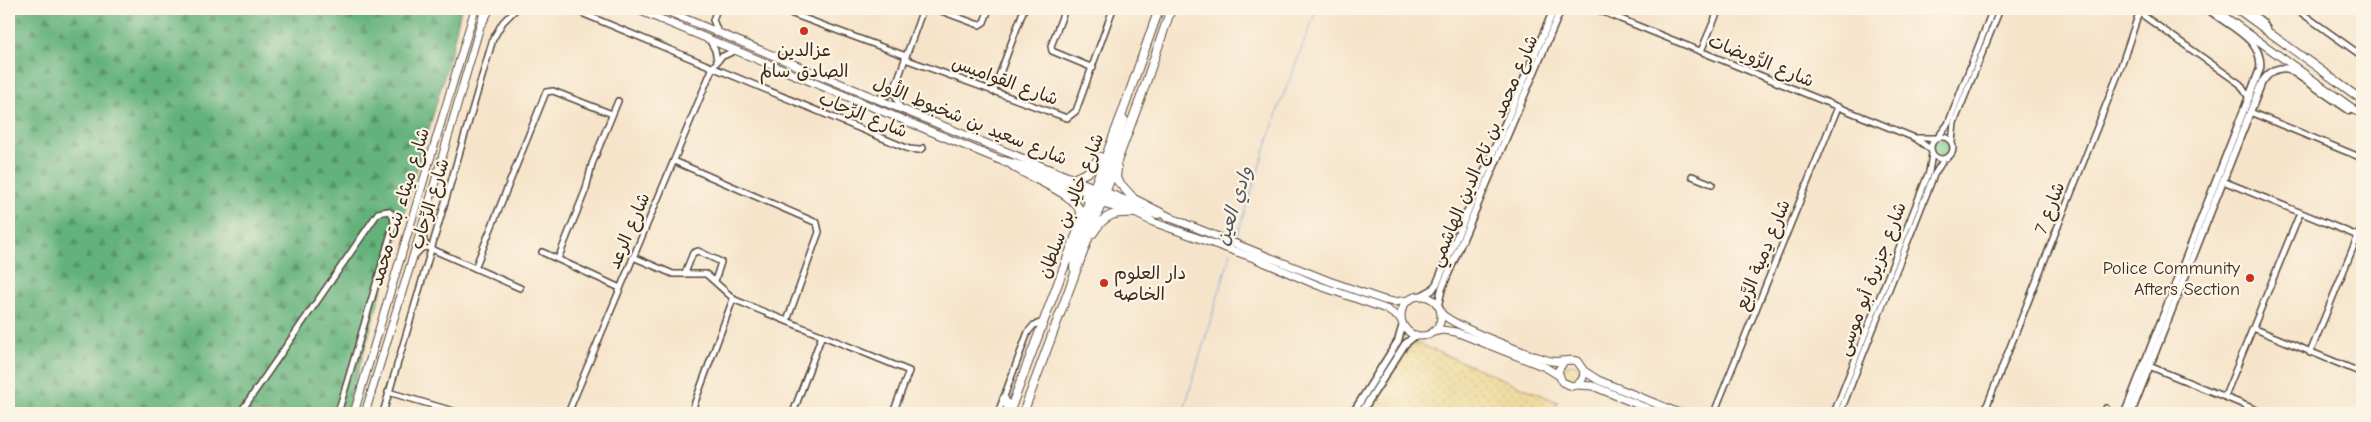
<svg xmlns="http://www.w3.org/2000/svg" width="2371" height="422" font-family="'Comic Neue','Playpen Sans Arabic',sans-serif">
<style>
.green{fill:#7bcf92;stroke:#5b7c58}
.forest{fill:url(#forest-firs);stroke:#506e4d}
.sand{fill:url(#sand-dots);stroke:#94825e}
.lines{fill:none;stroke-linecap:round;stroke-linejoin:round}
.stream{stroke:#74a5df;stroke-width:1}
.minor-casing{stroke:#574638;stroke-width:8}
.tertiary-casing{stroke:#574638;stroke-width:9}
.secondary-casing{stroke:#574638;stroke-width:9}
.primary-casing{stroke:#574638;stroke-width:10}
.minor{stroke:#fff;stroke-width:5}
.tertiary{stroke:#fff;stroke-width:6}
.secondary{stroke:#fff;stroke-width:7}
.primary{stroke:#fff;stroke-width:8}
.poi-dot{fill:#c8321e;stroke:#fcf5e5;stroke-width:2}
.labels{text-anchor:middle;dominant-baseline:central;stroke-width:4.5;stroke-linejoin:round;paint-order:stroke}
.poi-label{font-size:18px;fill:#3b2a1e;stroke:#fcf5e5}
.street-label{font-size:18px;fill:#3b2a1e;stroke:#fcf5e5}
.water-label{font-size:19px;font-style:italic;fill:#4f5562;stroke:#fcf5e5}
</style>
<defs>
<pattern id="forest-firs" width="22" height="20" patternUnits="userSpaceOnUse" patternTransform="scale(1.25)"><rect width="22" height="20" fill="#64b27c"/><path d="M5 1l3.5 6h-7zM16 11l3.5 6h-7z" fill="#549165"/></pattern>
<pattern id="sand-dots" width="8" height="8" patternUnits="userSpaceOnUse" patternTransform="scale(1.25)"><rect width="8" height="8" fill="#eeda9e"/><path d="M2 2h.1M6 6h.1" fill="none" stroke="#cdbb88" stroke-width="1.8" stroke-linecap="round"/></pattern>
</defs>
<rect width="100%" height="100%" fill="#fcf5e5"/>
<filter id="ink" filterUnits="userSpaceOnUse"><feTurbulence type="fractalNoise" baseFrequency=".02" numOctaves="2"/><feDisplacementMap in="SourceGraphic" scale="10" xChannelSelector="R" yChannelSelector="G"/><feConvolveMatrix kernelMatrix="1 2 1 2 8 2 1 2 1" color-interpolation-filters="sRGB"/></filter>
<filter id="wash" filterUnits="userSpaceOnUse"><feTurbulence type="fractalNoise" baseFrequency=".0096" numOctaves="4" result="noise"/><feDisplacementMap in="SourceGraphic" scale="20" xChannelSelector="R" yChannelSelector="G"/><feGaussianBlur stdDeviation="1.12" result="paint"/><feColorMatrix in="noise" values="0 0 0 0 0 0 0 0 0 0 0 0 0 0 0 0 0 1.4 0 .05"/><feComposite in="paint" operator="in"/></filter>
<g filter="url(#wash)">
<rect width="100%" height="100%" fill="#f6e4ca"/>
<!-- green -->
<circle class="green" cx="1942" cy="148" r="8"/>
<!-- forest -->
<path class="forest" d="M9,9H461L450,57L346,413H9Z"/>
<!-- sand -->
<g class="sand">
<path d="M1419,344L1558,402L1553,413H1369L1411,346Z"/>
<circle cx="1571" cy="373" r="9"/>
</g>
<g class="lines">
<!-- stream -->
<g class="stream">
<path d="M1235,241L1280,104L1317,9"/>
<path d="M1183,413L1231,252"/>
</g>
</g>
</g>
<g filter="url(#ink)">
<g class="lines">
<!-- minor casing -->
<g class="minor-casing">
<g id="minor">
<path d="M572,9L909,149L919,150L923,148"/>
<path d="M717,9L713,20L718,32"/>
<path d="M779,9L906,56"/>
<path d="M936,9L979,25L984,22L989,9"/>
<path d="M1065,9L1051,46L1052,51L1093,68"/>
<path d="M1596,9L1915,138L1930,149"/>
<path d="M2134,9L2240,84L2249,98"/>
<path d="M2247,9L2263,22L2268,30"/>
<path d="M2296,9L2362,56"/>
<path d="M710,41L715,50L717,60"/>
<path d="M1701,51L1719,9"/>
<path d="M905,59L1067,118L1076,111L1113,9"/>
<path d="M993,92L1024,9"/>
<path d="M877,99L887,95L894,90"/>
<path d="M900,109L894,90L923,9"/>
<path d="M2250,112L2362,158"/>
<circle cx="1942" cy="148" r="11"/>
<path d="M1938,137L1948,124L1993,9"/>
<path d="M1916,138H1935"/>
<path d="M1952,142L1954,123L2000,9"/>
<path d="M674,161L817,223L819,232L787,321"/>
<path d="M1692,176L1712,184"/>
<path d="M2223,181L2358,236"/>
<path d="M422,228L424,241L427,247L520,288"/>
<path d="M542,252L620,288"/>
<path d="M413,257L422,248L427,247"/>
<path d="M633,257L673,274H706L735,300L909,371L893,413"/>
<path d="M558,259L586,189L592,164L618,101"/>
<path d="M475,268L546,92L553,91L612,114"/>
<path d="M685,273L693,253L698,251L721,262L715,281"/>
<path d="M2253,328L2362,373"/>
<path d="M2310,353L2362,226"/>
<path d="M2149,366L2264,413"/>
<path d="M388,392L460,413"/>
<path d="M2225,396L2300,213"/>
<path d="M240,413L378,213L388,211L393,215L394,223L338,413"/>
<path d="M383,413L493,39L503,22L516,9"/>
<path d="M568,413L713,67L721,57L734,51"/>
<path d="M691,413L733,299"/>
<path d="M793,413L822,335"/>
<path d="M998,413L1028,332L1034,325L1043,322"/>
<path d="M1714,413L1838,107"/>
<path d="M1834,413L1929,172L1932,154"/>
<path d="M1840,413L1934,175L1944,159"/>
<path d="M1984,413L2119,72L2139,13"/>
<path d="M2104,413L2106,408"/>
</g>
</g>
<!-- tertiary casing -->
<g class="tertiary-casing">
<g id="tertiary">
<path d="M1421,296L1432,290L1437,283L1554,9"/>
<path d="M1438,305L1442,288L1561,9"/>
<path d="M1353,413L1398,341L1403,324"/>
<path d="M1361,413L1405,344L1416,335"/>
<path d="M2125,413L2260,69C2264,39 2228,26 2208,9"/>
<path d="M2131,413L2262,82C2269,72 2278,66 2289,69L2349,110"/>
</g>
</g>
<!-- secondary casing -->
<g class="secondary-casing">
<g id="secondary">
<path d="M636,9L1007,163"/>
<path d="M662,9L889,104L1140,206"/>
<path d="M2214,9L2362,115"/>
<path d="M2237,9L2362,100"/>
<path d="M482,23L490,9"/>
<path d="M1042,178L1095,202L1135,213L1153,222L1254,258L1317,285L1386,309L1401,319"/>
<path d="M1166,216L1329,281L1384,300L1394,302L1409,300"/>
<circle cx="1421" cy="316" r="20"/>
<path d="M1441,313C1453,326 1531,356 1551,361C1561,363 1568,358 1577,361L1584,371C1584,379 1580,385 1572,386L1562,382L1558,371L1563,363"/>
<path d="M1433,332L1442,330L1456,332L1545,367L1558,375"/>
<path d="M1584,371L1598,380L1679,413"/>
<path d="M1577,385L1593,386L1658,413"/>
<path d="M354,413L475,9"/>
<path d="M365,413L422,227L485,9"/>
</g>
</g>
<!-- primary casing -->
<g class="primary-casing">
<g id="primary">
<path d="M1004,161L1029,168L1097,196L1105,191"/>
<path d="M1012,165C1028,179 1083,194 1081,218"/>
<path d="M1117,168L1116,179L1134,199L1171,218"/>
<path d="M1073,179L1088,172L1100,157"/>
<path d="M1097,196L1124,120"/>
<path d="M1098,196L1144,213L1158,214"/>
<path d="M1093,233C1105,214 1114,212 1135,213"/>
<path d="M1074,268L1075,256L1097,196L1096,193"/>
<path d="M1004,399L1010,411"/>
<path d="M1009,413L1123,111L1159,9"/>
<path d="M1023,413L1141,97L1171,9"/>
</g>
</g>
<!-- minor -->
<use href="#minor" class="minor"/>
<!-- tertiary -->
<use href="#tertiary" class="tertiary"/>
<!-- secondary -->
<use href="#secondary" class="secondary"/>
<!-- primary -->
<use href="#primary" class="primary"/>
</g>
</g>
<!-- markers -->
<g class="poi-dot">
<circle cx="804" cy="31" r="5"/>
<circle cx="2250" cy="278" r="5"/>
<circle cx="1104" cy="283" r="5"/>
</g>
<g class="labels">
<!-- poi labels -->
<g class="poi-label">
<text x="804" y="50">عزالدين<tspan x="804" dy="21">الصادق سالم</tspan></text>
<text x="2240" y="268" text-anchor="end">Police Community<tspan x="2240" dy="21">Afters Section</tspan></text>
<text x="1114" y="273" text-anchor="start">دار العلوم<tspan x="1114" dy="21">الخاصه</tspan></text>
</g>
<!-- street labels -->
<g class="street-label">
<text transform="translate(1761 61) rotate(22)">شارع الرُّويضات</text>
<text transform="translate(1005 81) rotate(20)">شارع القواميس</text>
<text transform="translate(863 115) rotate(22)">شارع الرِّحاب</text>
<text transform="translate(970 121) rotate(22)">شارع سعيد بن شخبوط الأول</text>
<text transform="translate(1484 151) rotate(-67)">شارع محمد بن تاج الدين الهاشمي</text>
<text transform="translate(430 204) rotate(-73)">شارع الرِّحاب</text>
<text transform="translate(1071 206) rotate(-69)">شارع خالِد بن سلطان</text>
<text transform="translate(400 207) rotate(-73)">شارع ميثاء بنت محمد</text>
<text transform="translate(2050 208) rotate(-69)">شارع 7</text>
<text transform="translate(629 231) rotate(-67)">شارع الرعد</text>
<text transform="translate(1763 255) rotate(-68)">شارع دِمية الرَّبع</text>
<text transform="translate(1872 279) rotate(-69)">شارع جزيرة أبو موسى</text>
</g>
<!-- water labels -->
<g class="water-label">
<text transform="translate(1234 206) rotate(-72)">وادي العين</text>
</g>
</g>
<!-- margin -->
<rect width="2371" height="422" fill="none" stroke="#fcf5e5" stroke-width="30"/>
</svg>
